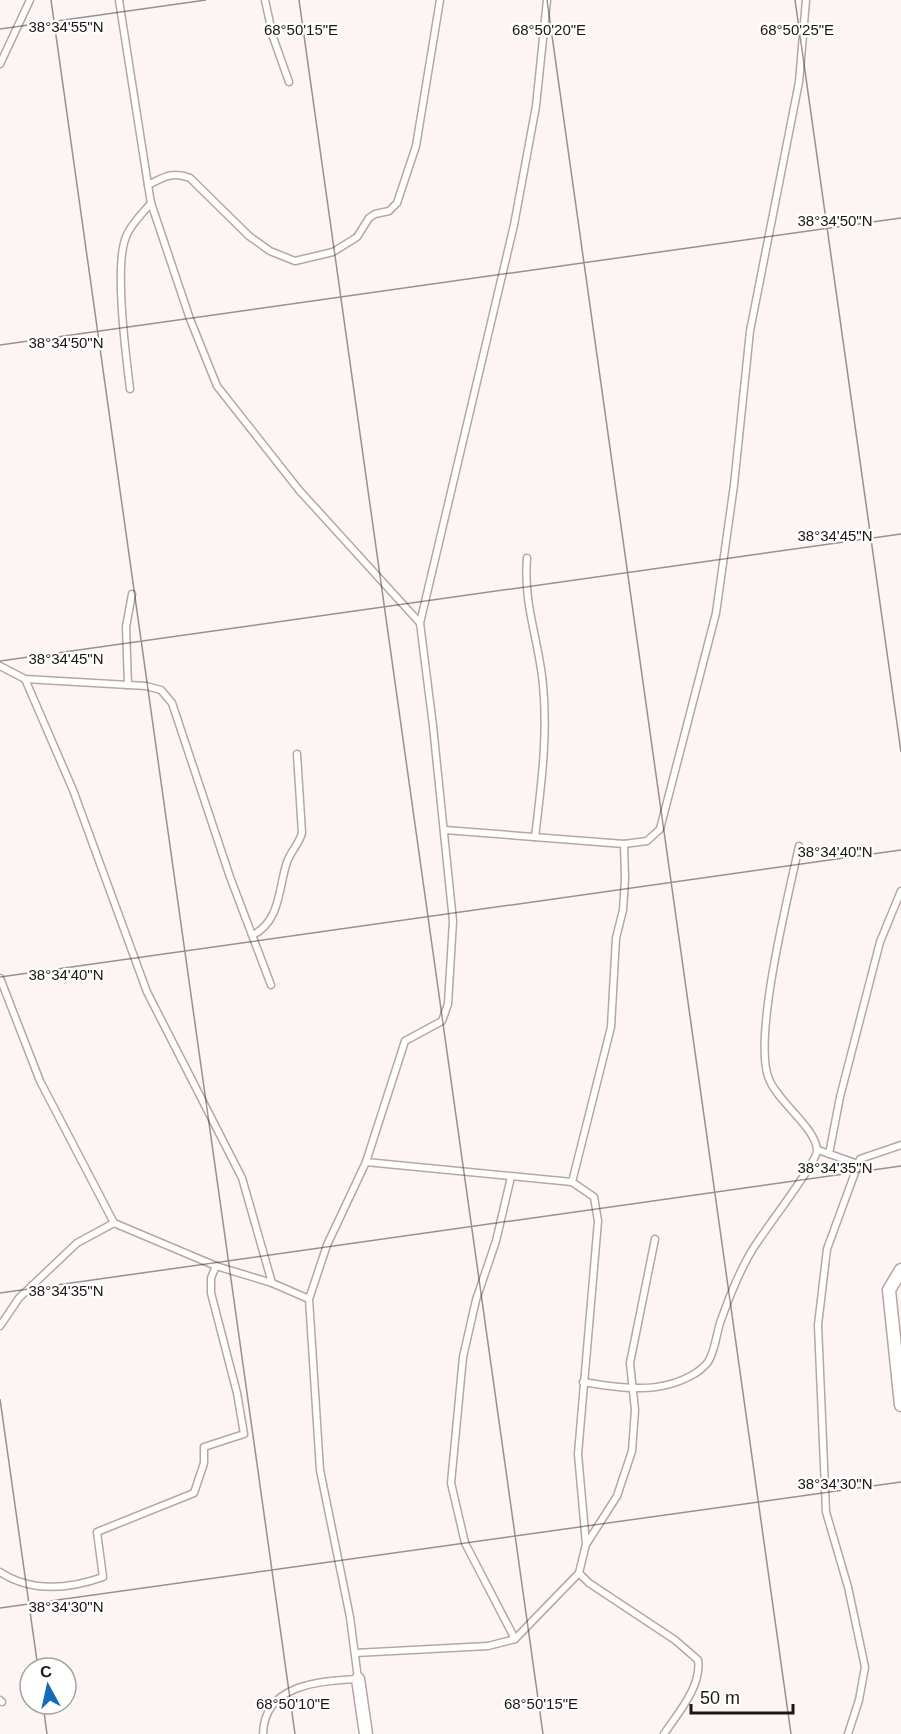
<svg xmlns="http://www.w3.org/2000/svg" width="901" height="1734" font-family="Helvetica,sans-serif">
<style>
.lines{fill:none;stroke-linecap:round;stroke-linejoin:round}
.lane-casing{stroke:#b9a5a3;stroke-width:9}
.street-casing{stroke:#b9a5a3;stroke-width:15}
.lane{stroke:#fff;stroke-width:6}
.street{stroke:#fff;stroke-width:12}
.ticks{fill:none;stroke:#1d1615;stroke-width:1.5;stroke-opacity:0.45}
.ticks-label{font-size:15px;text-anchor:middle;fill:#1d1615;stroke:#fff;stroke-width:4.5;stroke-linejoin:round;paint-order:stroke}
</style>
<rect width="100%" height="100%" fill="#fdf5f3"/>
<g class="lines">
<!-- lane casing -->
<g class="lane-casing">
<g id="lane">
<path d="M119,0L148,185"/>
<path d="M265,0L273,37L289,82"/>
<path d="M0,64L30,0"/>
<path d="M130,389C126,356 114,265 126,237C130,225 143,213 151,203"/>
<path d="M527,558C523,605 539,640 543,685C548,736 541,787 535,837"/>
<path d="M420,623L299,490L217,386L190,319L151,203L148,185C164,177 173,171 190,178L249,236L270,251L295,261L333,252L357,237L369,218L375,214L389,211L397,203L416,146L440,0"/>
<path d="M0,666L25,679L146,686L161,690L172,703L230,877L271,985"/>
<path d="M25,679L73,790L147,992L242,1178L272,1283"/>
<path d="M128,685L126,627L132,594"/>
<path d="M445,830L624,844L647,841L660,829L716,613L734,485L750,331L799,82L806,0"/>
<path d="M253,935C281,920 278,889 287,862C291,851 299,844 302,833L297,754"/>
<path d="M0,978L40,1081L114,1223L216,1266L272,1283L309,1299"/>
<path d="M818,1150L858,1164"/>
<path d="M829,1154L840,1097L880,942L901,891"/>
<path d="M511,1177L496,1241L476,1300L463,1357L451,1483L465,1543L515,1639"/>
<path d="M572,1182L611,1027L616,938L623,910L625,879L624,844"/>
<path d="M0,1326L19,1298L77,1243L114,1223"/>
<path d="M583,1382C620,1388 659,1395 694,1374C698,1372 705,1366 708,1362C715,1351 716,1336 720,1323C728,1300 738,1274 751,1252C761,1234 818,1162 817,1150C816,1128 777,1101 769,1079C752,1039 789,893 799,846"/>
<path d="M587,1543L617,1496L632,1451L635,1410L630,1363L655,1239"/>
<path d="M0,1572C32,1593 69,1589 103,1577L97,1532L194,1493L204,1463V1447L244,1434L237,1393L211,1293V1278L216,1266"/>
<path d="M579,1573L589,1583L675,1640L698,1660C702,1686 678,1713 664,1734"/>
<path d="M355,1653L488,1646L515,1639L579,1573L586,1544L578,1454L598,1221L594,1197L572,1182L366,1162L405,1041L442,1021L448,1004L453,921L433,726L420,623L514,225L536,106L547,0"/>
<path d="M0,1700L2,1702"/>
<path d="M263,1734C264,1684 320,1681 358,1679L350,1617L320,1470L309,1299L327,1245L366,1162"/>
<path d="M848,1734L859,1700L865,1667L848,1587L826,1512L818,1325L827,1249L860,1159L901,1145"/>
</g>
</g>
<!-- street casing -->
<g class="street-casing">
<g id="street">
<path d="M901,1270L889,1290L901,1405"/>
<path d="M358,1679L366,1734"/>
</g>
</g>
<!-- lane -->
<use href="#lane" class="lane"/>
<!-- street -->
<use href="#street" class="street"/>
</g>
<!-- ticks -->
<path class="ticks" d="M51,0L295,1734M299,0L543,1734M547,0L791,1734M795,0L901,752M0,29L206,0M0,345L901,218M0,661L901,534M0,977L901,850M0,1293L901,1166M0,1399L38,1668M0,1608L901,1482M43,1704L47,1734"/>
<g class="ticks-label">
<text x="66" y="32">38°34'55"N</text>
<text x="301" y="35">68°50'15"E</text>
<text x="549" y="35">68°50'20"E</text>
<text x="797" y="35">68°50'25"E</text>
<text x="835" y="226">38°34'50"N</text>
<text x="66" y="348">38°34'50"N</text>
<text x="835" y="541">38°34'45"N</text>
<text x="66" y="664">38°34'45"N</text>
<text x="835" y="857">38°34'40"N</text>
<text x="66" y="980">38°34'40"N</text>
<text x="835" y="1173">38°34'35"N</text>
<text x="66" y="1296">38°34'35"N</text>
<text x="835" y="1489">38°34'30"N</text>
<text x="66" y="1612">38°34'30"N</text>
<text x="293" y="1709">68°50'10"E</text>
<text x="541" y="1709">68°50'15"E</text>
</g>
<!-- north arrow -->
<g transform="translate(48 1686) rotate(352)"><circle r="28" fill="#ffffff" stroke="#a5a2a1" stroke-width="1.5"/>
<path d="M0-4.5L10 22L0 15L-10 22Z" fill="#166bb9"/>
<text y="-9" font-size="16" font-weight="bold" text-anchor="middle" fill="#1d1615">С</text>
</g>
<!-- scale -->
<path d="M691 1704v9h102v-9" fill="none" stroke="#1d1615" stroke-width="3"/>
<text x="700" y="1704" font-size="18" fill="#1d1615" stroke="#ffffff" stroke-width="4.5" paint-order="stroke">50 m</text>
</svg>
